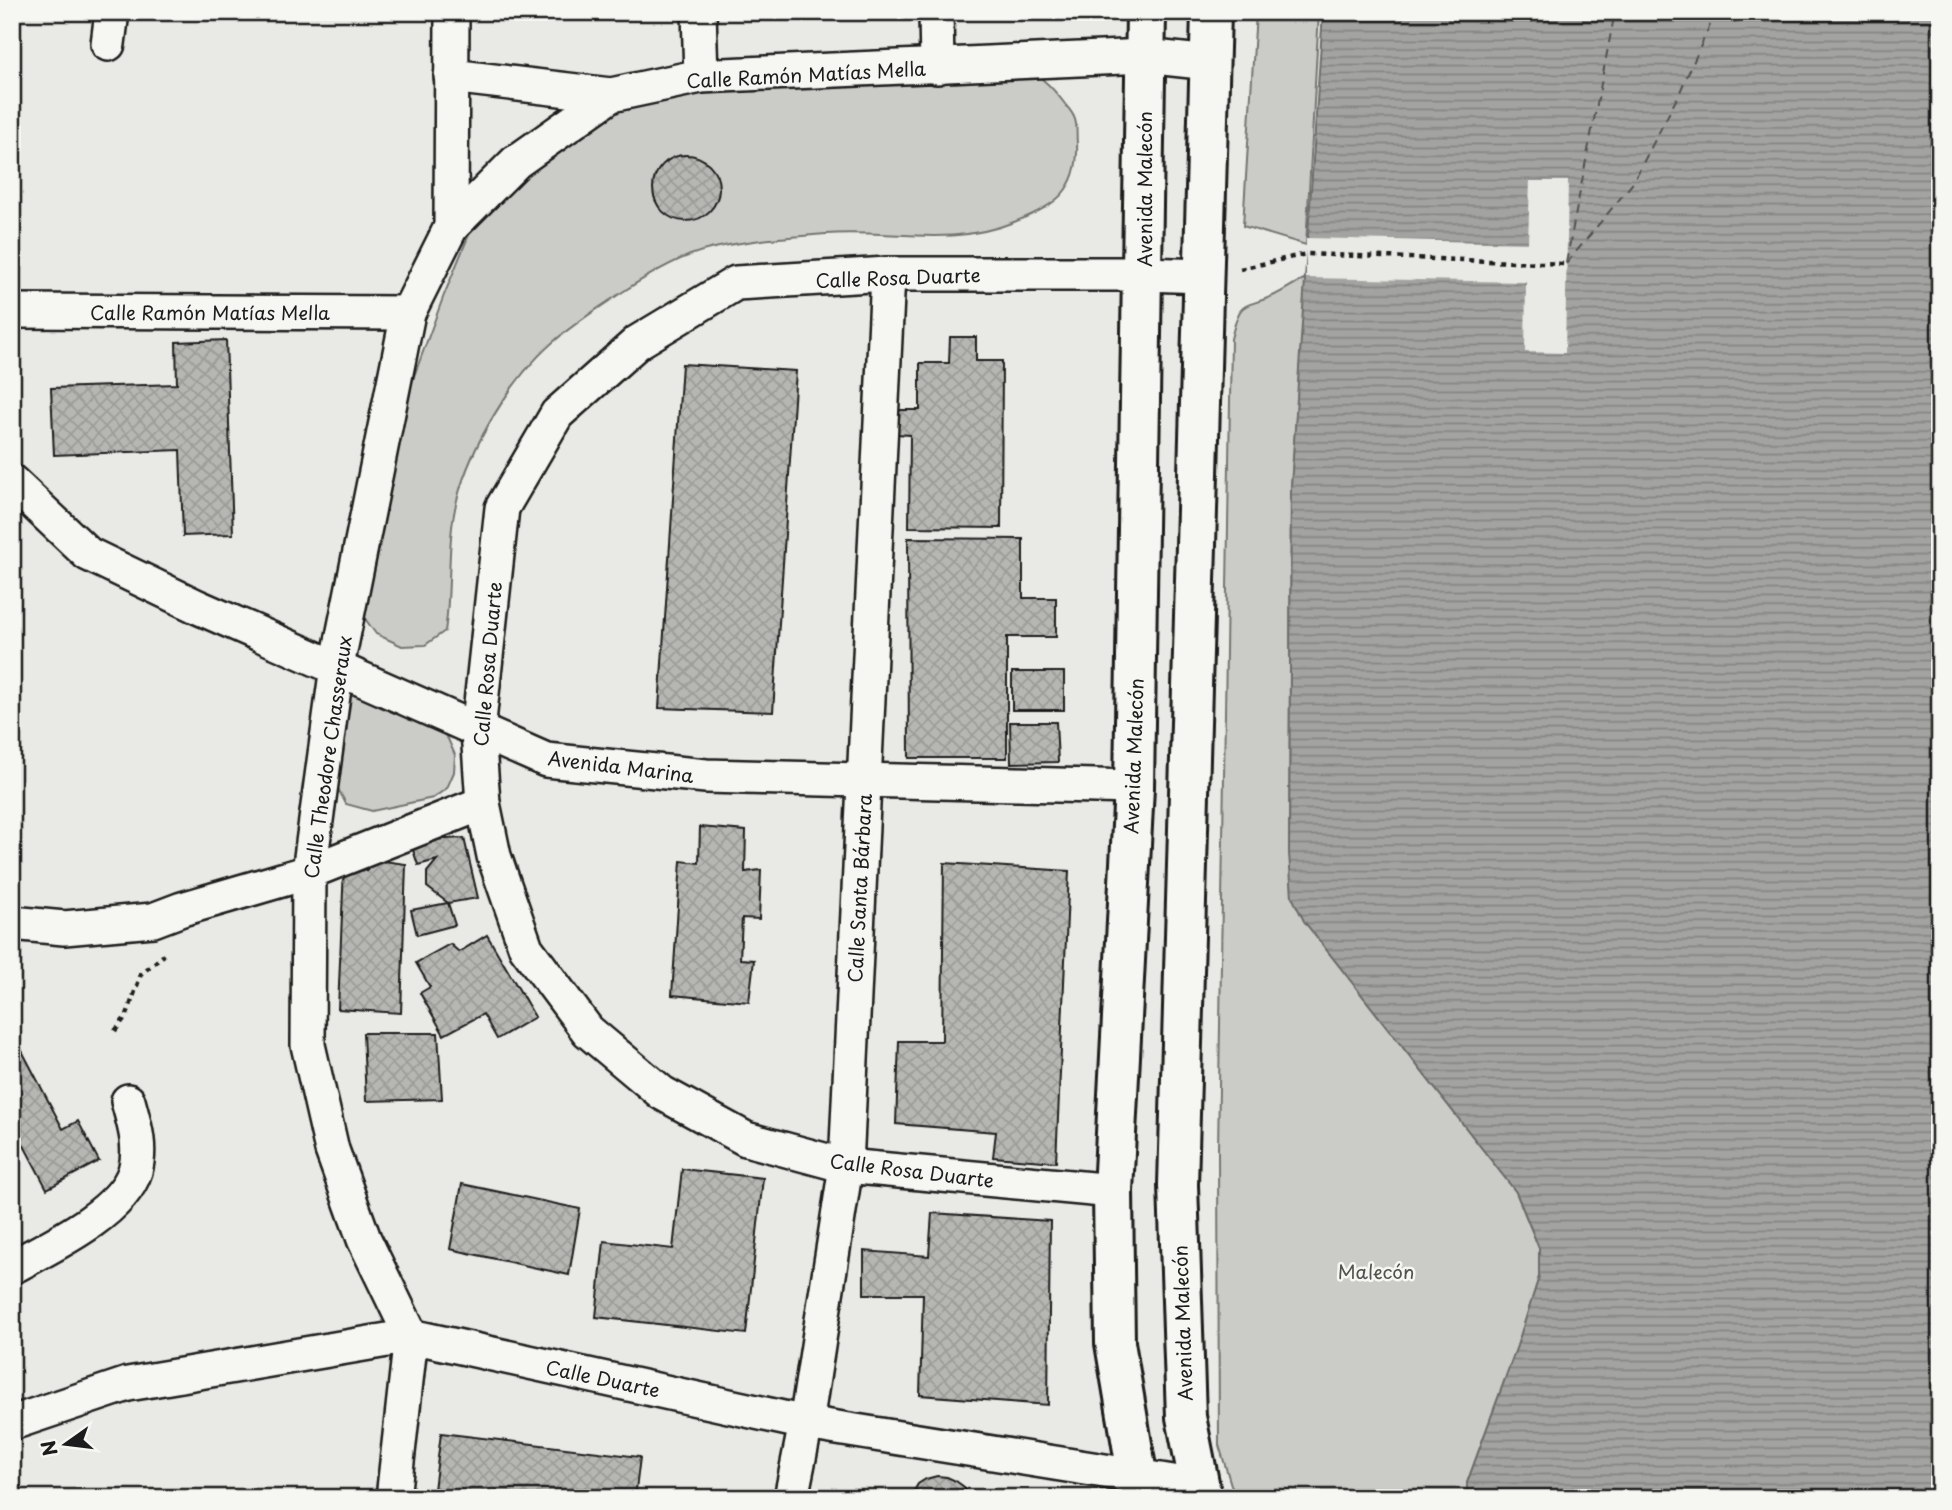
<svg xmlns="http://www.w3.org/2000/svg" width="1952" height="1510" font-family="'Playpen Sans',sans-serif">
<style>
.park{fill:#cbcbc7;stroke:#747472;stroke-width:2}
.water{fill:url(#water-rules);stroke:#6d6d6c;stroke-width:2}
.pier{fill:#e9e9e5}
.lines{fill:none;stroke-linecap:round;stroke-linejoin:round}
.ferry{stroke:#525251;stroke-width:2;stroke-dasharray:9 7;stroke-linecap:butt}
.building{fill:url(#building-cross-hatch);stroke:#1c1c1c;stroke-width:2}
.minor-casing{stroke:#1c1c1c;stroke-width:38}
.primary-casing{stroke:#1c1c1c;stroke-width:44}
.path{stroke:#1c1c1c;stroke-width:4.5;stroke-dasharray:5 5;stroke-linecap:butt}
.minor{stroke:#f6f6f2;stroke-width:33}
.primary{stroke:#f6f6f2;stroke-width:38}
.labels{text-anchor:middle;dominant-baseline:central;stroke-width:5;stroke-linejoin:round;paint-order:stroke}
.street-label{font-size:19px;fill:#1c1c1c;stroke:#f6f6f2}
.park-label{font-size:19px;fill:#51514f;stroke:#f6f6f2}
</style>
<defs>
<pattern id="water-rules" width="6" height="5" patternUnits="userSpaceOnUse" patternTransform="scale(1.75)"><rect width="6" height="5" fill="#a3a3a1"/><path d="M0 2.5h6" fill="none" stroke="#848482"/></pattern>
<pattern id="building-cross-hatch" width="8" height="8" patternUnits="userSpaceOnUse" patternTransform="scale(1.75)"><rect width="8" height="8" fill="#b6b6b3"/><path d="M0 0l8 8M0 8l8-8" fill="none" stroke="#9c9c99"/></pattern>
</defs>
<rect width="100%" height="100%" fill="#e9e9e5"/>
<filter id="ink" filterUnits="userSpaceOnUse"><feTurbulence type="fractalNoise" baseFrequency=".0143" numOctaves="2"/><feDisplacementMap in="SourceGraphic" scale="14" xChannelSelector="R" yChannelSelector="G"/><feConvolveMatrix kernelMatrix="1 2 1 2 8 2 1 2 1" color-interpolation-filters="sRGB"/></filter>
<g filter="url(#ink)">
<!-- park -->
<g class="park">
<path d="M1256,12H1319L1306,245L1243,226Z"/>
<path d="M1013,60C1039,76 1047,80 1065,104C1068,108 1072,112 1074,117C1078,124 1076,135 1077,143C1079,190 1056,206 1014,222C949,248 891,229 826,234C787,237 748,240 710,249C682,255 645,277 621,293C597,309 573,324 552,343C510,380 471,446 457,500C446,542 452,588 445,631L425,645L402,646L376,634L361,613L403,406L444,295L485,196L646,87Z"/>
<path d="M1306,278L1291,487L1289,853L1304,921L1516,1192L1539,1248V1277L1517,1346L1467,1483V1498H1235L1219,1445L1218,1150L1231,339C1241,297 1242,310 1275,295C1285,290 1295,283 1306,278Z"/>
<path d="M350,690L438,727L448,739L455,755L454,772L447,788L433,798L372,811L346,804L332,777Z"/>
</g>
<!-- water -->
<path class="water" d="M1323,12H1940V1498H1467V1483L1517,1346L1539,1277V1248L1516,1192L1304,921L1292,897L1289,853L1291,487Z"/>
<!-- pier -->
<path class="pier" d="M1530,181H1568L1565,353L1525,352L1526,282L1306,278V238L1528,243Z"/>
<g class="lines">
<!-- ferry -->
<g class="ferry">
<path d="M1566,263L1615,12"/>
<path d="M1566,264L1632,184L1679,94L1716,12"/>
</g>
</g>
<!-- building -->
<g class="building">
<circle cx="686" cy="188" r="33"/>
<path d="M950,337H976V361H1002L1001,528L909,527L910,435L897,434L898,410H920V363H949Z"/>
<path d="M226,340L233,534L183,536L180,450L54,455L51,388L177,384L176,342Z"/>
<path d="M682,364L796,371L773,712L659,708Z"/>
<path d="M908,538L1023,539V598H1056V637H1007V758H909Z"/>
<rect x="1012" y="672" width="52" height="38"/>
<path d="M1010,722H1056L1058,762L1011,763Z"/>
<path d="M700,827L746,831L745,872L761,870L759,919L742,918L740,959L754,960L749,1002L672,995L681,861L699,863Z"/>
<path d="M464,838L478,898L448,903L427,887V872L437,860L418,865L410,841Z"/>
<path d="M369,859L406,864L401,1013L338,1009L344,867L367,871Z"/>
<path d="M944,863L1069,871L1056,1162L993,1157L996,1132L896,1124L899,1041H942Z"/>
<path d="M448,903L455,925L417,935L411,910Z"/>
<path d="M487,935L535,1017L497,1039L483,1014L444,1035L420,993L430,987L416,963L450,944L459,952Z"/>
<path d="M363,1033H438L442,1099L366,1101Z"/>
<path d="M21,1049L63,1129L78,1121L99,1161L47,1189L12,1123V1054Z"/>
<path d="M682,1169L763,1178L746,1334L596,1317L604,1241L673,1249Z"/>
<path d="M462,1184L580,1209L569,1275L450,1249Z"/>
<path d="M932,1213L1050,1221L1048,1405L920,1395L923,1294H864V1251L929,1256Z"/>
<path d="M441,1433L640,1457L635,1498H433Z"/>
<path d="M937,1476L947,1477L956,1481L964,1487L969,1498H910L918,1484L926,1479Z"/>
</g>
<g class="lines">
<!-- minor casing -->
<g class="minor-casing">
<g id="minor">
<path d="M699,12L701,76"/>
<path d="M936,12L937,67"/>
<path d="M108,44L112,12"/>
<path d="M451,76L611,95"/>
<path d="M451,227L516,162L611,95L701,76L1145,56L1210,63"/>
<path d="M12,311L408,313"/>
<path d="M12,482L88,554L198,607L546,760L706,776L1134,787"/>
<path d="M12,923L64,928L153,920L182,909L309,872L483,803"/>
<path d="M1113,1191L846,1166L746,1139L662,1093L588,1031L526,948L494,856L483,803L478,731L502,508L557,414L638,342L736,283L888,274H1144L1205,276"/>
<path d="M12,1267C49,1247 122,1213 135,1171C142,1147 134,1123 128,1101"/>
<path d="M12,1423L128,1384L411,1336L806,1423L1198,1486"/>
<path d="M393,1498L411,1336L364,1239L332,1150L308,1045L309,872L337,666L408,313L451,227L452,12"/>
<path d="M791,1498L806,1423L846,1166L888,274"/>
</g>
</g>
<!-- primary casing -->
<g class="primary-casing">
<g id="primary">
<path d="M1141,1498L1115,1343L1113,1191L1134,787L1146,12"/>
<path d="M1202,1498L1186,1417L1178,1185L1211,12"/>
</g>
</g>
<!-- path -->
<g class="path">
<path d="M1240,269L1306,254L1566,264"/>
<path d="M115,1031L127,1015L141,974L164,955"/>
</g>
<!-- minor -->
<use href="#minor" class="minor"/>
<!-- primary -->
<use href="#primary" class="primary"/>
</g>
</g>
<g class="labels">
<!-- street labels -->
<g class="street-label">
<text transform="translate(806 74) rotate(-3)">Calle Ramón Matías Mella</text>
<text transform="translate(1144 189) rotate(-90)">Avenida Malecón</text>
<text transform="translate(898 277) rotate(-2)">Calle Rosa Duarte</text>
<text x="210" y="312">Calle Ramón Matías Mella</text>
<text transform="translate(487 664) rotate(-85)">Calle Rosa Duarte</text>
<text transform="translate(1133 756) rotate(-88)">Avenida Malecón</text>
<text transform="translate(327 757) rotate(-82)">Calle Theodore Chasseraux</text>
<text transform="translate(621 766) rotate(7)">Avenida Marina</text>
<text transform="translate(859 888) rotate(-87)">Calle Santa Bárbara</text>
<text transform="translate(912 1170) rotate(7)">Calle Rosa Duarte</text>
<text transform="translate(1182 1323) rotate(-92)">Avenida Malecón</text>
<text transform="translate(603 1378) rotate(12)">Calle Duarte</text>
</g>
<!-- park labels -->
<g class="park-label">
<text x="1376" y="1271">Malecón</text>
</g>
</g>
<!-- margin -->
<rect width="1952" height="1510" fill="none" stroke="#f6f6f2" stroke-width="42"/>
<rect x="21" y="21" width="1910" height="1468" fill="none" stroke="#1c1c1c" stroke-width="2.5" filter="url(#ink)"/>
<!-- north arrow -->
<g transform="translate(66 1444) rotate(256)" stroke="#f6f6f2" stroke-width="5" paint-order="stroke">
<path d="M0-5L12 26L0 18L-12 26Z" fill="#1c1c1c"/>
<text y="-10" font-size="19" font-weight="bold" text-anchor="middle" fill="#1c1c1c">N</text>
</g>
</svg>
